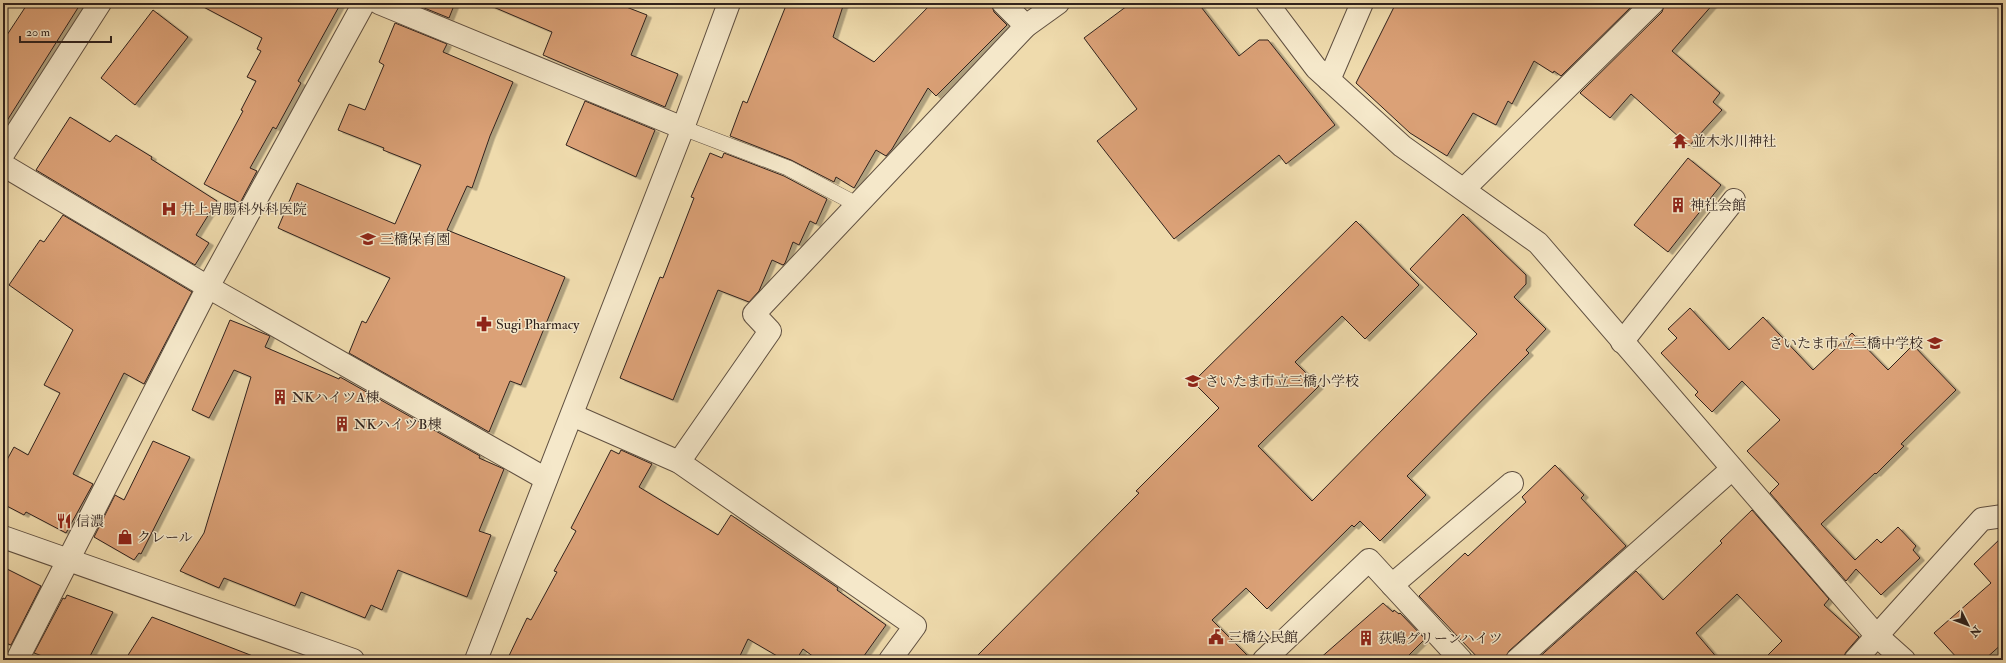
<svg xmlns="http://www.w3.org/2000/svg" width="2006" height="663" font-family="'IM FELL Double Pica','Noto Serif JP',serif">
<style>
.building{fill:#dba177;stroke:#30221d;filter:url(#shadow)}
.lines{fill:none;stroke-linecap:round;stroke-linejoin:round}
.service-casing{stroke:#605041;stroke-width:16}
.minor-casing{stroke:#605041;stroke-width:24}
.tertiary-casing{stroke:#605041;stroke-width:24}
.service{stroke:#f5e8ca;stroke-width:15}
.minor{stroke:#f5e8ca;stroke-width:22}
.tertiary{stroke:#f5e8ca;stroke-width:22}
.labels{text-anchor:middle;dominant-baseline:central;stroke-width:3;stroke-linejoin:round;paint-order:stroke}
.poi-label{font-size:14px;fill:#30221d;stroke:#f5e8ca;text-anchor:start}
</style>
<defs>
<filter id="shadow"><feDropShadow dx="4.5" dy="2.5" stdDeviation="0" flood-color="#0004"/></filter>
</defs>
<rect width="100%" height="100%" fill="#efdbad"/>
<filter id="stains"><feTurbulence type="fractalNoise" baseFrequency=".005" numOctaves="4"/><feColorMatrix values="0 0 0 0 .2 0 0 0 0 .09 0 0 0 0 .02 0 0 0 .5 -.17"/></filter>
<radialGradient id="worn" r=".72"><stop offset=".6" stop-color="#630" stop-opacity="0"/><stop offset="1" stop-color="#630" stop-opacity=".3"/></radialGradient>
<!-- building -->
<g class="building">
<path d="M28,3H81L3,127V41Z"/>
<path d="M196,3H341L298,81L301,83L276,129L273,127L250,168L257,171L240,203L204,184L243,111L241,110L256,81L247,77L261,51L257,49L262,38Z"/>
<path d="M412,3H455L449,18Z"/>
<path d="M484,3H616L647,15L631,55L678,74L665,107L543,55L552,32Z"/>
<path d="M787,3H844L833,37L874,62L932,3H991L994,12L1007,25L936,96L928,88L892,149L886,156L876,150L854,188L836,177L834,182L791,160L730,136L743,101L747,103Z"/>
<path d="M1131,3H1198L1239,56L1259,40H1268L1335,125L1286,164L1279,155L1174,239L1097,141L1137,109L1084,38Z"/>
<path d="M1396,3H1635L1561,76L1554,71L1553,73L1534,61L1512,104L1508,101L1496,125L1473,113L1447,156L1410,133L1356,83Z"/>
<path d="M1665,3H1714L1672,51L1720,93L1713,102L1722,110L1689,146L1631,94L1610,118L1580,93L1662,12Z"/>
<path d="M153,10L188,37L135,105L101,78Z"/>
<path d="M395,23L447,44L443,52L513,82L490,136L472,188L467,186L447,230L565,277L521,385L510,381L489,432L349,353L362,321L366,323L390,278L278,228L297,183L395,224L421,165L383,150L384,148L338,130L349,104L365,110L384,65L379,62Z"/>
<path d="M585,101L655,130L636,177L566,145Z"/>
<path d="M70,117L110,142L116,135L152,157L151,159L217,201L196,235L209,243L195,265L36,170Z"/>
<path d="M710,153L722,158L724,153L784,176L827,199L816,224L810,221L799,245L793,242L785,263L783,265L772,260L759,291L749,302L718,290L673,400L620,378L660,277L663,278L694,198L691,197Z"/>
<path d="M1688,158L1721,185L1668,252L1634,225Z"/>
<path d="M1463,214L1526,275V284L1514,297L1546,329L1526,350L1529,353L1407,476L1426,495L1380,541L1360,521L1354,527L1352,525L1267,609L1246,588L1212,620L1252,660H973L1139,493L1136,491L1219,408L1193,382L1356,221L1419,285L1365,339L1342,316L1295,362L1319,386L1258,446L1312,501L1477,334L1410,269Z"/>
<path d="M63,215L192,292L144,384L124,373L73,474L93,484L66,533L26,512L24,515L3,504V467L14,447L28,455L60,393L44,385L73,330L9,285L40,240L44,242Z"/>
<path d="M1690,308L1729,350L1763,317L1813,370L1852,333L1888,370L1913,345L1956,390L1901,444L1904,446L1876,474L1875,473L1821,524L1855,560L1877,539L1881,543L1898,527L1916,546L1913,550L1920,558L1881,595L1856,569L1846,581L1770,493L1779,484L1747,451L1780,420L1742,381L1712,412L1695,395L1698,392L1661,353L1677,338L1668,329Z"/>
<path d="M230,320L270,336L265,347L339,379L340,377L480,456L479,458L504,469L479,531L491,535L467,597L398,570L382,610L371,605L365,618L301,592L295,606L224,578L219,588L180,571L204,533L251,377L234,370L209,418L192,410Z"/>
<path d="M153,441L190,457L141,554L139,553L134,560L94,537L115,495L124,500Z"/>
<path d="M611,450L619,454L621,450L652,464L639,487L718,535L731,515L838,588L837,590L886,625L861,660H818L803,649L796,660H784L748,639L738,660H507L527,618L531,620L557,572L554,571L576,531L571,528Z"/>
<path d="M1555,465L1584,495L1581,498L1626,546L1509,651L1505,660H1480L1419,596L1465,553L1468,556L1526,502L1522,497Z"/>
<path d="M1752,510L1829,599L1824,605L1859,637L1846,652L1842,660H1763L1782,641L1737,594L1696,633L1719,660H1536L1636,571L1663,600L1722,543L1720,541Z"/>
<path d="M2003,536V643L1984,660H1959L1934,633L1991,583L1974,564Z"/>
<path d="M3,567L41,586L11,645L3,642Z"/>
<path d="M67,595L113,612L88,660H53L34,653L63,598L65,599Z"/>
<path d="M1383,603L1393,612L1394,610L1399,614L1400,613L1425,639L1404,660H1318Z"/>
<path d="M152,617L258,658V660H125Z"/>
</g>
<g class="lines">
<!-- service casing -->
<g class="service-casing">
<path id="service" d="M683,128L788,168L858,205"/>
</g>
<!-- minor casing -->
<g class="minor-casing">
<g id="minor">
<path d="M379,3L683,128"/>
<path d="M1003,3L1026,26"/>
<path d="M1329,80L1362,3"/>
<path d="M3,154L100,3"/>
<path d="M3,165L208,287L546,479"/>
<path d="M1464,189L1653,3"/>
<path d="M1622,342L1734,200"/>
<path d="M572,415L679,462L915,626L890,660"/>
<path d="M679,462L770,331L754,314L1026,26L1058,3"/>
<path d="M1392,585L1512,483"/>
<path d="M17,660L208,287L364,3"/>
<path d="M1264,660L1369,560L1461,660"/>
<path d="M1517,660L1732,469"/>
<path d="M1855,660L1982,519L2003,516"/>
</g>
</g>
<!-- tertiary casing -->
<g class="tertiary-casing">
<g id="tertiary">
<path d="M1267,3L1316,68L1402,146L1538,243L1876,635L1904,660"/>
<path d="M3,537L353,660"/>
<path d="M476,660L683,128L729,3"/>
</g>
</g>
<!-- service -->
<use href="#service" class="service"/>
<!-- minor -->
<use href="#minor" class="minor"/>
<!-- tertiary -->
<use href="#tertiary" class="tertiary"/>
</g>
<!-- icons -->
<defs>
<g id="temple-bare" transform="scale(1.2)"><path d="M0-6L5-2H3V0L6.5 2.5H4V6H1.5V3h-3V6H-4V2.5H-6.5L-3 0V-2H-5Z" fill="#8f2418" stroke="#f5e8ca" stroke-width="2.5" paint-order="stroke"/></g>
<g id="building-bare" transform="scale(1.2)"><path d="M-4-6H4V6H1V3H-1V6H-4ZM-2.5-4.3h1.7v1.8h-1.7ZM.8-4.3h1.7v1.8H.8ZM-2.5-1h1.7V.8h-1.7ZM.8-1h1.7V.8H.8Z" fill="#8f2418" stroke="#f5e8ca" stroke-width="2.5" paint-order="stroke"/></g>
<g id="hospital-bare" transform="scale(1.2)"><path d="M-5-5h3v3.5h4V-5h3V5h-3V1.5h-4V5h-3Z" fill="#8f2418" stroke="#f5e8ca" stroke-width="2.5" paint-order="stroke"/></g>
<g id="school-bare" transform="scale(1.2)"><path d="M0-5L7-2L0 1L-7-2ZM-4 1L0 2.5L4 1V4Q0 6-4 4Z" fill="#8f2418" stroke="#f5e8ca" stroke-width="2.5" paint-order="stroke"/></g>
<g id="pharmacy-bare" transform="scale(1.2)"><path d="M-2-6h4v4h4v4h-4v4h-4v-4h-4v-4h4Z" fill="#8f2418" stroke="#f5e8ca" stroke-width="2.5" paint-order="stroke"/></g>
<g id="restaurant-bare" transform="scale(1.2)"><path d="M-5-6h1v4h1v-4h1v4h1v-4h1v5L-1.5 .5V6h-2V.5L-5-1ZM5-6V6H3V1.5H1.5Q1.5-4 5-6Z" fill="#8f2418" stroke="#f5e8ca" stroke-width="2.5" paint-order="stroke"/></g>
<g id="shop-bare" transform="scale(1.2)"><path d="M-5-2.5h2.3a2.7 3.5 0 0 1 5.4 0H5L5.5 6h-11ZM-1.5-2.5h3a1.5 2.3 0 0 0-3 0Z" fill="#8f2418" stroke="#f5e8ca" stroke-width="2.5" paint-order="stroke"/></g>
<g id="civic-bare" transform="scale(1.2)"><path d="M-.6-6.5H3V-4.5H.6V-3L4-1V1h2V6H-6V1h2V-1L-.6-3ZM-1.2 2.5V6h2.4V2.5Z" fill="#8f2418" stroke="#f5e8ca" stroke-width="2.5" paint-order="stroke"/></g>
</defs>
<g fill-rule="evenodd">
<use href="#temple-bare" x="1680" y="141"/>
<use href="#building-bare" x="1678" y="205"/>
<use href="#hospital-bare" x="169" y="209"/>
<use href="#school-bare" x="368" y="239"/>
<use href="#pharmacy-bare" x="484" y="324"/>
<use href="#school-bare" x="1935" y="343"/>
<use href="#school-bare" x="1193" y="381"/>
<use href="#building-bare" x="280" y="397"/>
<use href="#building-bare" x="342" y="424"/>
<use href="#restaurant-bare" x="64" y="521"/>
<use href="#shop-bare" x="125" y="537"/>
<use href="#civic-bare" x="1216" y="637"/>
<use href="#building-bare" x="1366" y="638"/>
</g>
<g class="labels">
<!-- poi labels -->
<g class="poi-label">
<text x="1692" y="141">並木氷川神社</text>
<text x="1690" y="205">神社会館</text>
<text x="181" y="209">井上胃腸科外科医院</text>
<text x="380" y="239">三橋保育園</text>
<text x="496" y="324">Sugi Pharmacy</text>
<text x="1923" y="343" text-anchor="end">さいたま市立三橋中学校</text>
<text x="1205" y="381">さいたま市立三橋小学校</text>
<text x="292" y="397">NKハイツA棟</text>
<text x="354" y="424">NKハイツB棟</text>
<text x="76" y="521">信濃</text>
<text x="137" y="537">クレール</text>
<text x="1228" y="637">三橋公民館</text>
<text x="1378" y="638">荻嶋グリーンハイツ</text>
</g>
</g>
<!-- margin -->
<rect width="2006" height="663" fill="none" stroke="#efdbad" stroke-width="16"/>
<rect x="4" y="4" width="1998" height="655" fill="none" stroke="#30221d" stroke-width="2"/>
<rect x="8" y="8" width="1990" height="647" fill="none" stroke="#30221d"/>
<!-- north arrow -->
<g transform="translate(1968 625) rotate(132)" stroke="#f5e8ca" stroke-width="3" paint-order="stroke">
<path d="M0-3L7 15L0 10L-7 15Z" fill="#30221d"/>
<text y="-6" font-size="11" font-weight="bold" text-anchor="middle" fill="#30221d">N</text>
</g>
<!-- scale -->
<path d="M20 36v6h91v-6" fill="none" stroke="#30221d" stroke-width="2"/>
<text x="26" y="36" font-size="12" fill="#30221d" stroke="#f5e8ca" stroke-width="3" paint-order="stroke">20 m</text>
<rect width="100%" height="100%" filter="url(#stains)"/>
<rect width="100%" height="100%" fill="url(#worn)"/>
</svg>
